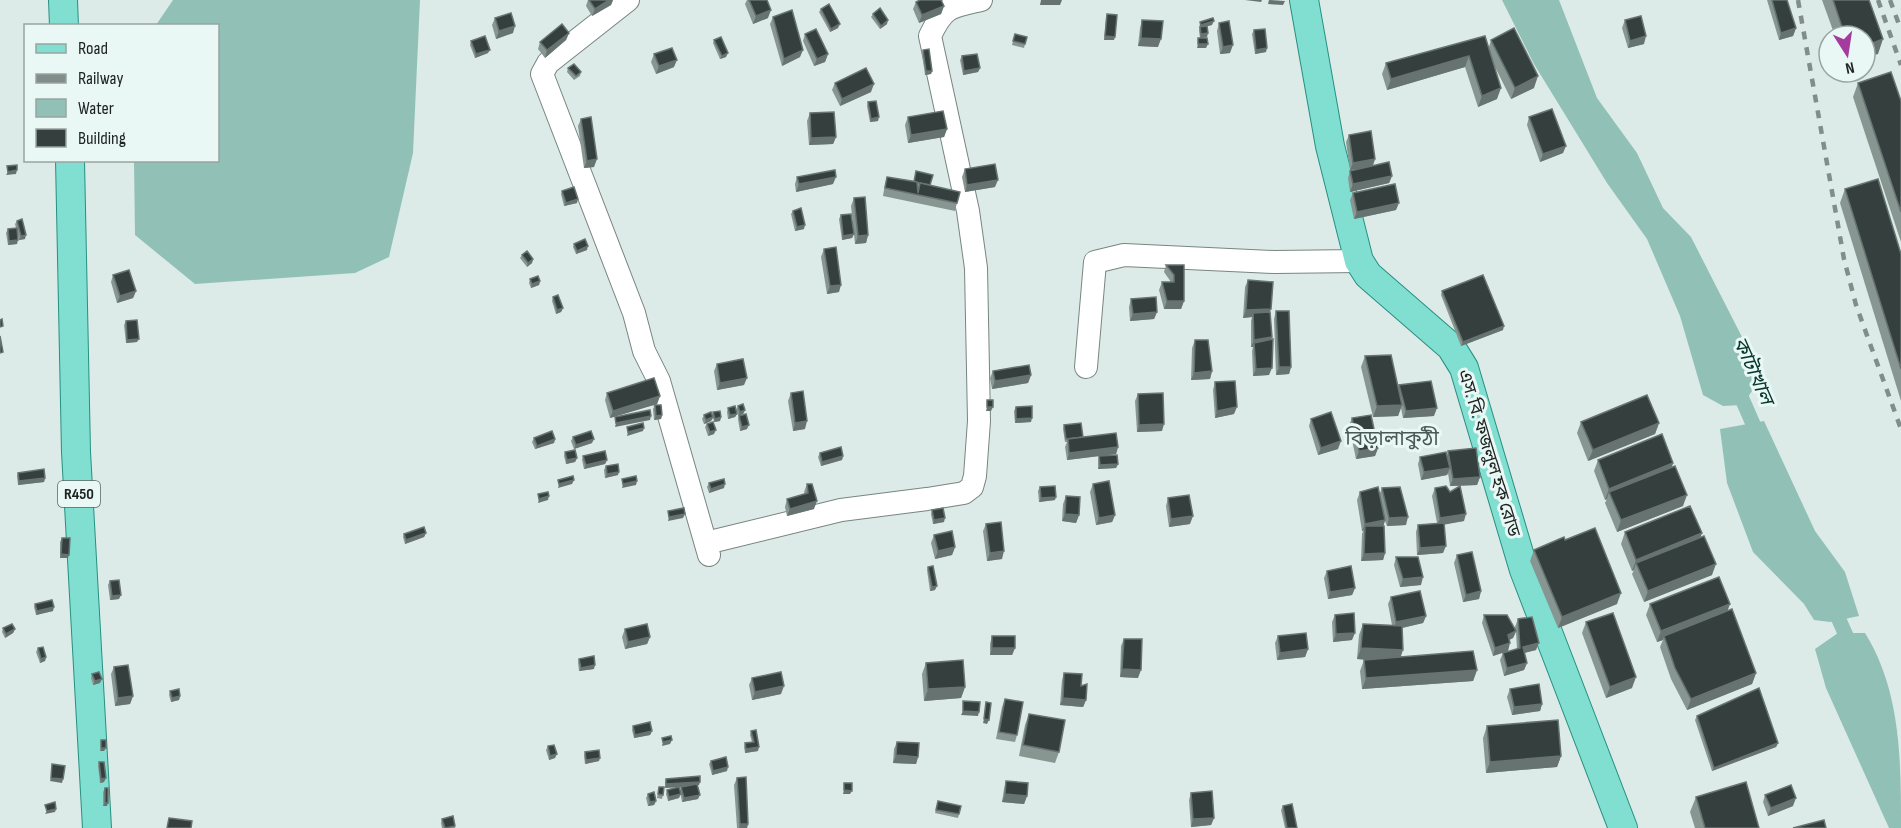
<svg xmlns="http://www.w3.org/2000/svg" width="1901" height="828" font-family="'Sofia Sans Condensed','Noto Sans Bengali',sans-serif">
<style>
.water{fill:#91c1b6}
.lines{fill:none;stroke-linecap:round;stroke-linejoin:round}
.canal{stroke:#91c1b6;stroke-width:15}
.minor-casing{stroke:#788581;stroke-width:24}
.major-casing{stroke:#279080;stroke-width:30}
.minor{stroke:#fff;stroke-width:22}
.major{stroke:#80dfd1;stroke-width:28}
.rail{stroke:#828c89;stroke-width:4.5;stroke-dasharray:8 8;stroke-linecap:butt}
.wall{fill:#889692}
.shaded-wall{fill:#677371}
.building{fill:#35403e;stroke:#677371;stroke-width:1.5}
.labels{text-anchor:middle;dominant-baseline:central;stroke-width:6;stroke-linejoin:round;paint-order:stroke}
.shield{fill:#e9f8f4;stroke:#5c6462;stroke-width:1.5}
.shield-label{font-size:16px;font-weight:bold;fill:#202524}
.street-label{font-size:18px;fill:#202524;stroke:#e9f8f4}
.water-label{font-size:20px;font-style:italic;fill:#09372f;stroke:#e9f8f4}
.quarter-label{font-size:21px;fill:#4b5855;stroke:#e9f8f4}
</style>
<rect width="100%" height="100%" fill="#dcebe7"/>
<!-- water -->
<g class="water">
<path d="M173,0H420L413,153L389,257L355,273L195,284L135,235L134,161L218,160V26L156,25Z"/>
<path d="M1502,0H1559L1597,98L1637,153L1663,208L1691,237L1742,337L1755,387L1742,405L1723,406L1703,395L1680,316L1647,239L1607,183L1534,64Z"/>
<path d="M1764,421L1815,531L1845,572L1859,616L1830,622L1814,620L1804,604L1753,552L1727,483L1720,429Z"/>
<path d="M1838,633H1865C1901,691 1901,761 1901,828H1889L1826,688L1815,649Z"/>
</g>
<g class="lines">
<!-- canal -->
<g class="canal">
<path d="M1736,385L1760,440"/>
<path d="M1831,602L1853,651"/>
</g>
<!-- minor casing -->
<g class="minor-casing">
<g id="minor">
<path d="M628,0L548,63L542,74L634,313L644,351L659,381L709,555"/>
<path d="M1086,367L1095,262L1124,255L1274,262L1359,261"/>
<path d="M706,543L841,510L927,499L964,493L972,487L975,476L979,421L976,268L968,211L930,36C944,6 950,7 981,0"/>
</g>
</g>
<!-- major casing -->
<g class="major-casing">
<g id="major">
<path d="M63,0L64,26"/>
<path d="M1304,0L1330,146L1359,261L1368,275L1451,347L1464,368L1524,570L1623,828"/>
<path d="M70,160L76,452L97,828"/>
</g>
</g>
<!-- minor -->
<use href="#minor" class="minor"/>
<!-- major -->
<use href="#major" class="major"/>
<!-- rail -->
<g class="rail">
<path d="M1798,0L1844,259L1856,305L1901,429"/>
<path d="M1878,0L1901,65"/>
<path d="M1890,0L1901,30"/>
</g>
</g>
<!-- wall -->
<g class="wall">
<path d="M588,0H613L611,5L592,16L586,6Z"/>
<path d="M747,0H767L768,18L753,24L745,4Z"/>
<path d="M1767,0H1787L1796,28L1793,36L1779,40Z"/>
<path d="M1822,0H1869L1878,54L1865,36H1835Z"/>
<path d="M916,2L944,6L941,14L919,23L913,9Z"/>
<path d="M821,9L838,28L830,32L819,12Z"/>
<path d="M873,14L887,24L880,29L871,17Z"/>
<path d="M1107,14L1114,40H1104L1106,18Z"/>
<path d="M773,17L800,57L782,66L770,24Z"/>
<path d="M495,18L513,33L496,39L492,25Z"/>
<path d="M1142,20L1158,47L1138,46L1140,28Z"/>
<path d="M1625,20L1644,44L1628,48L1622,28Z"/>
<path d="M1200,22L1212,25L1207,26V37L1200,38L1199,31Z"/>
<path d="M1219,23L1230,53L1220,54L1217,31Z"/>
<path d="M1254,30L1266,52L1255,54L1252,34Z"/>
<path d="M569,33L566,40L545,58L538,49L540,42Z"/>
<path d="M805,34L828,54L825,62L814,66L803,41Z"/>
<path d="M1015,34L1025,44L1024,48L1012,45Z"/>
<path d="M714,40L726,57L720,59L713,43Z"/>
<path d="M1491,40L1534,88L1511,99L1495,67L1497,99L1478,107L1465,67L1387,90L1382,74L1386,63L1489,47Z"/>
<path d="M471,41L488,53L475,58L470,45Z"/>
<path d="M923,50L932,71L931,74L925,75L922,54Z"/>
<path d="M654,54L674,67L656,74L651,62Z"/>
<path d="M962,56L980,68L978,72L963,75L960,60Z"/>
<path d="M568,68L581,72L580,76L574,80L567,72Z"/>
<path d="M835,83L871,92L840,106L832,90Z"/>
<path d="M1858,83L1901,101V242L1853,97Z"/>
<path d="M868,102L878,121L870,122L867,106Z"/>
<path d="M810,113L836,137L833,144L809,145L807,121Z"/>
<path d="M908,117L947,129L944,137L908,143L905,125Z"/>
<path d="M1529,117L1563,153L1540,162L1527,125Z"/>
<path d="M581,119L594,167L584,168L578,126Z"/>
<path d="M1349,135L1375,159L1373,166L1392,176L1389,183L1350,192L1348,178L1350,171L1360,169L1350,170L1346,142Z"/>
<path d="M965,169L995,187L965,192L962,177Z"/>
<path d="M916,171L930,185L957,203L955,211L883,196L885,184L887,177L914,181Z"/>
<path d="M797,177L833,184L796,192L795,184Z"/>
<path d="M1845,189L1901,254V401L1840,203Z"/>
<path d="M562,191L577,203L564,206L561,194Z"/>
<path d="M1353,193L1396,210L1354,219L1350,200Z"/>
<path d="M854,198L868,235L866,243L855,244L851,206Z"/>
<path d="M793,211L804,229L795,231L791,214Z"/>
<path d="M841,215L854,234L852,238L842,240L839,219Z"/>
<path d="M17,221L25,239L19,240L17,231V244L8,245L6,233L8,229L16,228L15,224Z"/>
<path d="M574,244L587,250L576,254L573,247Z"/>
<path d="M824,249L839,292L827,294L821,257Z"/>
<path d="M522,255L533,259L532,263L527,267L520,258Z"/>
<path d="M1166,265H1184V301L1181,309H1164L1159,290L1162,282H1171L1164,272Z"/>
<path d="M113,275L136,291L133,298L117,303L111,282Z"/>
<path d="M530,279L540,281L539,285L531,288L529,283Z"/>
<path d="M1248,280L1271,340L1269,375L1253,376L1252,351L1253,347H1251V321L1252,317L1243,318L1245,287Z"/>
<path d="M1442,291L1503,330L1461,346L1441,295Z"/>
<path d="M553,297L563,308L561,312L556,314L552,301Z"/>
<path d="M1131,299L1157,312L1154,319L1130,321L1129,307Z"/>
<path d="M1276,311L1291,367L1289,374L1276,375L1274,319Z"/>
<path d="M126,321L137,342L126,343L124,325Z"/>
<path d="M1195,340L1212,371L1210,379L1191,380L1192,348Z"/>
<path d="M1365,356L1398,388L1399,385L1434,416L1403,418L1401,408L1398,416L1373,417L1361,367Z"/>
<path d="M717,364L744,385L717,390L714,371Z"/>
<path d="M993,371L1031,375L1028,383L992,389L990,378Z"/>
<path d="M1215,382L1234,414L1215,418L1213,390Z"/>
<path d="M607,393L660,396L657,404L610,418L605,400Z"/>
<path d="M791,393L805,429L793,431L788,401Z"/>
<path d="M1138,394L1162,431L1137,432L1135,401Z"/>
<path d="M655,405L662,415L661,419L654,420L653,409Z"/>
<path d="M738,406L745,410L743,414L740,415L747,429L740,431L738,419L739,416L736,410Z"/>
<path d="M1016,407L1031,422L1015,423L1014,411Z"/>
<path d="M728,408L737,414L735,417L728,419L727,412Z"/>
<path d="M713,412L721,417L720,421L714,422L713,418L711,421L704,424L702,419L704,415L712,416Z"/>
<path d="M1352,418L1378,448L1375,456L1356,459L1349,425Z"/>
<path d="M1311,419L1338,449L1318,455L1309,426Z"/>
<path d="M1581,422L1659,423L1655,434L1588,461L1577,433Z"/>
<path d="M707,424L714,434L708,436L705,427Z"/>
<path d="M1064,425L1083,437L1118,447L1116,454L1100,456L1118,464L1116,468L1098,469V460L1099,456L1067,460L1065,447L1067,442H1065L1063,429Z"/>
<path d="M573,437L592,443L574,449L571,441Z"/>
<path d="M534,438L555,439L554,443L535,449L532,442Z"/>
<path d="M1448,451L1480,477L1477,485L1450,486L1448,473L1447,475L1421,480L1418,464L1420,457L1447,455Z"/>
<path d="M565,452L577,458L575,462L566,464L564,456Z"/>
<path d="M820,453L843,456L842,460L821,466L818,457Z"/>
<path d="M583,456L607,460L605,464L584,469L582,460Z"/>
<path d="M1598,460L1673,463L1672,467L1683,506L1617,532L1605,503L1607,499L1605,500L1594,471Z"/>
<path d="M606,466L618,475L605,478L604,470Z"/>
<path d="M18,473L45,478L44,482L18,485L17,476Z"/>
<path d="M709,483L724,488L709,493L707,487Z"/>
<path d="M807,484L814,509L787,516L785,507L787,499L805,494L804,492Z"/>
<path d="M1093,484L1115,515L1112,522L1096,525L1090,492Z"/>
<path d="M1040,487L1055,500L1039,502L1038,491Z"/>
<path d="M1382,488L1406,525L1387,526L1385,521L1383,526L1385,553L1383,560L1361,561L1362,534L1363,531H1362L1357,500L1360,492L1380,493Z"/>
<path d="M1435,488L1464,521L1444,524L1443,553L1417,555L1416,532L1418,525L1437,523L1432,496Z"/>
<path d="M1066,496L1079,515L1076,523L1062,521L1063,504Z"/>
<path d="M1168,498L1190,524L1169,527L1166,506Z"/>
<path d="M932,510L944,522L933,524L931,514Z"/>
<path d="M986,524L1002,559L987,561L983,531Z"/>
<path d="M1625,532L1702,533L1700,538L1712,575L1644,602L1632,574L1634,570L1632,571L1621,544Z"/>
<path d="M426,533L424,537L405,544L403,537L404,534Z"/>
<path d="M934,535L955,547L952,555L935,559L931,543Z"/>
<path d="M62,538L68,558H60V542Z"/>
<path d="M1565,540L1617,604L1558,628L1530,561L1534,550Z"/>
<path d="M1457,555L1481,591L1479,599L1463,602L1454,563Z"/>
<path d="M1396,557L1421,585L1400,587L1394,565Z"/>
<path d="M928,567L935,590L930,591L927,570Z"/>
<path d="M1327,571L1355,588L1352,595L1328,599L1324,578Z"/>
<path d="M110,581L119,599L110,600L108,585Z"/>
<path d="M1391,597L1426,616L1423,623L1402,628L1400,657L1477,670L1473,681L1362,689L1360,671L1364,660H1369L1357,659L1359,635L1363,624L1392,625L1388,604Z"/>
<path d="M35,604L53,611L36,615L34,607Z"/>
<path d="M1650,604L1727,611L1756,673L1752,684L1687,710L1671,679L1660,647L1663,640L1657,642L1646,615Z"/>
<path d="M1335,615L1352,640L1333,642L1332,622Z"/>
<path d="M1484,615L1515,630V627L1518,619L1536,650L1524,653L1527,663L1524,670L1504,676L1500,660L1503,653L1517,649L1516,632L1513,638L1509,640L1508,651L1493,656L1482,623Z"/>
<path d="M1586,622L1632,688L1606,698L1582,633Z"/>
<path d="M3,628L15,629L13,633L5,638L2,632Z"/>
<path d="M625,629L650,637L647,644L625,649L622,637Z"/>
<path d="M992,636L1015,648L1012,655H990V644Z"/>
<path d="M1278,636L1308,649L1305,657L1277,660L1275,643Z"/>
<path d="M1124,639L1138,678L1120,677L1121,646Z"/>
<path d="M38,648L46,657L45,661L40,663L36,652Z"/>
<path d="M579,659L594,669L579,671L578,662Z"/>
<path d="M926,663L965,687L961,698L924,701L922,674Z"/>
<path d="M114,667L133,696L130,704L115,706L111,674Z"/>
<path d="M1064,673L1081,686L1086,700L1083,707L1060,705L1062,680Z"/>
<path d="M92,674L100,683L93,685L91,678Z"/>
<path d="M752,678L781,694L752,700L749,685Z"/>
<path d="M1510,689L1542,704L1540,711L1512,715L1507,697Z"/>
<path d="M170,691L180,696L179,700L171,702L169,695Z"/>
<path d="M1005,699L1017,735L1015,742L996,739L1002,707Z"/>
<path d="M1029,714L1059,752L1055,763L1019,756L1025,725Z"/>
<path d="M1697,716L1778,743L1776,747L1712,771L1695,720Z"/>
<path d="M633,726L652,731L650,735L634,738L632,730Z"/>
<path d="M1487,726L1561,756L1557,767L1486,773L1483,738Z"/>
<path d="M751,731L758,751L745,753L744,747L745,743L752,742L750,735Z"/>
<path d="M897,742L918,757L916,764L893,763L894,749Z"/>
<path d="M548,746L555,758L549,760L546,750Z"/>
<path d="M585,752L599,761L585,764L584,756Z"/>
<path d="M711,761L727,771L712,775L709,764Z"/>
<path d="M99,762L104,782L100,783L98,766Z"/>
<path d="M737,778L748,824L747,828H737L734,785Z"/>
<path d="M666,779L699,785H698V799L682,802L680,791L681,787H683L665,788V782Z"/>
<path d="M1006,781L1027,796L1024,804L1002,802L1004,789Z"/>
<path d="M659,787L663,795L662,799L657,798Z"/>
<path d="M105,788L107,806H103V792Z"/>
<path d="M667,790L679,798L668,801L666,794Z"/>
<path d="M1191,793L1214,818L1211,825L1191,827L1189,800Z"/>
<path d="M648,794L656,801L654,805L648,806L646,798Z"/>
<path d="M1765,795L1793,806L1768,816L1763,802Z"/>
<path d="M1696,797L1759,828H1695L1690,812Z"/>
<path d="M938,801L959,814L958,818L935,813Z"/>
<path d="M1283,806L1297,828H1285L1281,810Z"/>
<path d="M442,819L455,826V828H442L441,823Z"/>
</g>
<!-- shaded-wall -->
<g class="shaded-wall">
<path d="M609,0H613L611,5L592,16L595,9Z"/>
<path d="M1041,0H1062L1060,5H1040Z"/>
<path d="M1245,0H1262L1261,2Z"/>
<path d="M1269,0L1285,1L1283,5L1268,4Z"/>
<path d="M944,6L941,14L919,23L922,15Z"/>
<path d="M771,10L768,18L753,24L756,16Z"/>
<path d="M888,20L887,24L880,29L881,26Z"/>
<path d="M1214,21L1212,25L1200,28L1201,25Z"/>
<path d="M840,24L838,28L830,32L831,29Z"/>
<path d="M515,26L513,33L496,39L499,31Z"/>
<path d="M1796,28L1793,36L1779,40L1781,33Z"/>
<path d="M569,33L566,40L545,58L547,50Z"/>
<path d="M1208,33L1207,37L1200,38L1201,34Z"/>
<path d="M1105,36L1115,37L1114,40H1104Z"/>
<path d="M1646,36L1644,44L1628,48L1630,41Z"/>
<path d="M1141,38L1161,39L1158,47L1138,46Z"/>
<path d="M1883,39L1878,54L1865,58V46Z"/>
<path d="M1198,44H1208L1206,48H1197Z"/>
<path d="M1233,45L1230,53L1220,54L1223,47Z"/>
<path d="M1267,48L1266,52L1255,54L1256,50Z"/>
<path d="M490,50L488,53L475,58L476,54Z"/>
<path d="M803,50L800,57L782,66L784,59Z"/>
<path d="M728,53L726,57L720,59L722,56Z"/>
<path d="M828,54L825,62L814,66L817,59Z"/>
<path d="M1469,56L1465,67L1387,90L1391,79Z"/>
<path d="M677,60L674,67L656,74L659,66Z"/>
<path d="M980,68L978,72L963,75L964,71Z"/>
<path d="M926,71H932L931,74L925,75Z"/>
<path d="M1538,76L1534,88L1511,99L1515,88Z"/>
<path d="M874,84L871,92L840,106L842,99Z"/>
<path d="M1501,88L1497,99L1478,107L1482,96Z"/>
<path d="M879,117L878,121L870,122L871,119Z"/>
<path d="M947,129L944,137L908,143L911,135Z"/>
<path d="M836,137L833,144L809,145L811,138Z"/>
<path d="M1566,146L1563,153L1540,162L1543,154Z"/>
<path d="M597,159L594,167L584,168L587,161Z"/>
<path d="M1375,159L1372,167L1350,170L1353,163Z"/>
<path d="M17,170L16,174L6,175L8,172Z"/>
<path d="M1392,176L1389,183L1350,192L1353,184Z"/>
<path d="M836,177L833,184L796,192L799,184Z"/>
<path d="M998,180L995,187L965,192L967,185Z"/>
<path d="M578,199L577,203L564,206L566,203Z"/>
<path d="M1399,203L1396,210L1354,219L1357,212Z"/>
<path d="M805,225L804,229L795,231L797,227Z"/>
<path d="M854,234L852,238L842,240L843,236Z"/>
<path d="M26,235L25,239L19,240L21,236Z"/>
<path d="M868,235L866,243L855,244L858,236Z"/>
<path d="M18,240L17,244L8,245L9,241Z"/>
<path d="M588,246L587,250L576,254L577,251Z"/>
<path d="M533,259L532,263L527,267L528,263Z"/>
<path d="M540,281L539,285L531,288L532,284Z"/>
<path d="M841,285L839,292L827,294L830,286Z"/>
<path d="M136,291L133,298L117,303L120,296Z"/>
<path d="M1167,301H1184L1181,309H1164Z"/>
<path d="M563,308L561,312L556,314L557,310Z"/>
<path d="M1271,309L1268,316L1253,313L1252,317L1243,318L1246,310Z"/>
<path d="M1157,312L1154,319L1130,321L1133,314Z"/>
<path d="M1504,326L1503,330L1461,346L1463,342Z"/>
<path d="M1272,337L1269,345L1254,343L1253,347H1251L1254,340Z"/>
<path d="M139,339L137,342L126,343L127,340Z"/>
<path d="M1279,367H1291L1289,374L1276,375Z"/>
<path d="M1272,368L1269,375L1253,376L1256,369Z"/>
<path d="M1212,371L1210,379L1191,380L1194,373Z"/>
<path d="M1031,375L1028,383L992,389L995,381Z"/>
<path d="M747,378L744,385L717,390L720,383Z"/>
<path d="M660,396L657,404L610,418L613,411Z"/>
<path d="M1402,405L1398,416L1373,417L1377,406Z"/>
<path d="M987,407H993L991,411H986Z"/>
<path d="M1237,407L1234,414L1215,418L1217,411Z"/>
<path d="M1437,408L1434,416L1403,418L1406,411Z"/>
<path d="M745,410L743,414L738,416L740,412Z"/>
<path d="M737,414L735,417L728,419L730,415Z"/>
<path d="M662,415L661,419L654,420L656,416Z"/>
<path d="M651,416L650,420L615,427L616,423Z"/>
<path d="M713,417L711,421L704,424L706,420Z"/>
<path d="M721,417L720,421L714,422L715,419Z"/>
<path d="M1032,418L1031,422L1015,423L1016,419Z"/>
<path d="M807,421L805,429L793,431L795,423Z"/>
<path d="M1659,423L1655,434L1588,461L1593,450Z"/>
<path d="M1164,424L1162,431L1137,432L1139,425Z"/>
<path d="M749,425L747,429L740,431L742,427Z"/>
<path d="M644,428L643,431L627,436L628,432Z"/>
<path d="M716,430L714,434L708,436L710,432Z"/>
<path d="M555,439L554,443L535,449L537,446Z"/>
<path d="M594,439L592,443L574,449L576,445Z"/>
<path d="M1341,441L1338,449L1318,455L1321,448Z"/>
<path d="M1118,447L1116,454L1067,460L1069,453Z"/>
<path d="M1378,448L1375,456L1356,459L1359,451Z"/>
<path d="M843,456L842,460L821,466L822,462Z"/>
<path d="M577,458L575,462L566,464L567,460Z"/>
<path d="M607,460L605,464L584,469L586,465Z"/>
<path d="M1673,463L1669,474L1609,492L1607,499L1605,500L1609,489Z"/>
<path d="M1118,464L1116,468L1098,469L1100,465Z"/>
<path d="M1450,468L1447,475L1421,480L1424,472Z"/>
<path d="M619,472L618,475L605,478L607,474Z"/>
<path d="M1480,477L1477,485L1450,486L1453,479Z"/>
<path d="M45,478L44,482L18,485L19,481Z"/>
<path d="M574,480L572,484L558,488L559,484Z"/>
<path d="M637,481L636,485L622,488L623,484Z"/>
<path d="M725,484L724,488L709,493L711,489Z"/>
<path d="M1687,495L1683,506L1617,532L1621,520Z"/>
<path d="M549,496L548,500L538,503L539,499Z"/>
<path d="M1056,497L1055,500L1039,502L1041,498Z"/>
<path d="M817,501L814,509L787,516L790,509Z"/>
<path d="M685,514L683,518L668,521L669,517Z"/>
<path d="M1065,514L1079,515L1076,523L1062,521Z"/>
<path d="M1466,514L1464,521L1437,526L1440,518Z"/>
<path d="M1115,515L1112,522L1096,525L1099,518Z"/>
<path d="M1193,516L1190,524L1169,527L1171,519Z"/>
<path d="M1408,517L1406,525L1387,526L1389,518Z"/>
<path d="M945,518L944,522L933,524L934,520Z"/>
<path d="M1385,520L1383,528L1365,526L1363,531H1362L1365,524Z"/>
<path d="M426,533L424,537L405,544L406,540Z"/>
<path d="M1702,533L1697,544L1636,563L1634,570L1632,571L1636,560Z"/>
<path d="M1446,546L1443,553L1417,555L1420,548Z"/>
<path d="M955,547L952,555L935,559L938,551Z"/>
<path d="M1004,551L1002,559L987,561L990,553Z"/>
<path d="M1385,553L1383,560L1361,561L1364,554Z"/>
<path d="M61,554L69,555L68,558H60Z"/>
<path d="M1716,564L1712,575L1644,602L1648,591Z"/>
<path d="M1423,577L1421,585L1400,587L1403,579Z"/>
<path d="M937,586L935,590L930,591L932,587Z"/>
<path d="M1355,588L1352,595L1328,599L1330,592Z"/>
<path d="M1481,591L1479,599L1463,602L1466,595Z"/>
<path d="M1621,593L1617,604L1558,628L1562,617Z"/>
<path d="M121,595L119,599L110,600L112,596Z"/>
<path d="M1730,604L1726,615L1664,636L1663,640L1657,642L1661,631Z"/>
<path d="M54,607L53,611L36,615L37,611Z"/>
<path d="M1426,616L1423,623L1393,630L1396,622Z"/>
<path d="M15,629L13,633L5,638L6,634Z"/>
<path d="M1516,631L1513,638L1505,642L1508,635Z"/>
<path d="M1355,633L1352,640L1333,642L1336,634Z"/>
<path d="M650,637L647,644L625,649L628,642Z"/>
<path d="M1510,643L1508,651L1493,656L1495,648Z"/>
<path d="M1539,643L1536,650L1520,654L1523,647Z"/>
<path d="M992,648H1015L1012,655H990Z"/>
<path d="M1361,648L1403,650L1399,662L1357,659Z"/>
<path d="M1308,649L1305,657L1277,660L1280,653Z"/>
<path d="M46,657L45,661L40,663L41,659Z"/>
<path d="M1527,663L1524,670L1504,676L1507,668Z"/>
<path d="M595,665L594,669L579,671L581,668Z"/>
<path d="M1122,669L1141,670L1138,678L1120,677Z"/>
<path d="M1477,670L1473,681L1362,689L1366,678Z"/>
<path d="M1756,673L1752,684L1687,710L1691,699Z"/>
<path d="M1636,677L1632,688L1606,698L1610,687Z"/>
<path d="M102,679L100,683L93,685L95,681Z"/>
<path d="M784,686L781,694L752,700L755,692Z"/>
<path d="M965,687L961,698L924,701L928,689Z"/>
<path d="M133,696L130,704L115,706L118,698Z"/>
<path d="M180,696L179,700L171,702L172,698Z"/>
<path d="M1063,698L1086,700L1083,707L1060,705Z"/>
<path d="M1542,704L1540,711L1512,715L1514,707Z"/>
<path d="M963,711L979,712L978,716L961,715Z"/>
<path d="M984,719L989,720L987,724L983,723Z"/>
<path d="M652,731L650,735L634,738L635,735Z"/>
<path d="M672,740L670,744L662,746L663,742Z"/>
<path d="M1778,743L1776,747L1712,771L1714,768Z"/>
<path d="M759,747L758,751L745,753L746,749Z"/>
<path d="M101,748H106L104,751H100Z"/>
<path d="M557,754L555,758L549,760L550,756Z"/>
<path d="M896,755L918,757L916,764L893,763Z"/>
<path d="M1561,756L1557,767L1486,773L1490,762Z"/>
<path d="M600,758L599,761L585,764L586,760Z"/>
<path d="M728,767L727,771L712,775L713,771Z"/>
<path d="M51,778L63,779L62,783L50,781Z"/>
<path d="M106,778L104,782L100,783L101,779Z"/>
<path d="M700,782L699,785L665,788L666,784Z"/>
<path d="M844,790L852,791L850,794H843Z"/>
<path d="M681,794L679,798L668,801L669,797Z"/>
<path d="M1005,794L1027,796L1024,804L1002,802Z"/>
<path d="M700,795L698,799L682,802L684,798Z"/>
<path d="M1796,798L1793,806L1768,816L1771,808Z"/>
<path d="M656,801L654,805L648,806L650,802Z"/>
<path d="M105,803H108L107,806H103Z"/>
<path d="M56,809L55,812L45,814L47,811Z"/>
<path d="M1214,818L1211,825L1191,827L1193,819Z"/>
<path d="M740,824H748L747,828H739Z"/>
</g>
<!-- building -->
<g class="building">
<path d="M589,0H609L595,9Z"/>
<path d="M749,0H767L771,10L756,16Z"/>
<path d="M920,0H941L944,6L922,15L916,2Z"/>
<path d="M1772,0H1787L1796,28L1781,33Z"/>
<path d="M1833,0H1869L1883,39L1865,46V36H1845Z"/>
<path d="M829,4L840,24L831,29L821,9Z"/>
<path d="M880,8L888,20L881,26L873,14Z"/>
<path d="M792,10L803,50L784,59L773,17Z"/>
<path d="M511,13L515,26L499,31L495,18Z"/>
<path d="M1107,14L1117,15L1115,37L1105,36Z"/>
<path d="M1641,16L1646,36L1630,41L1625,20Z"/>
<path d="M1213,18L1214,21L1201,25L1200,22Z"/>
<path d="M1142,20L1163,21L1161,39L1141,38Z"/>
<path d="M1229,21L1233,45L1223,47L1219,23Z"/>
<path d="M562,24L569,33L547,50L540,42Z"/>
<path d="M1207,26L1208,33L1201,34L1200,27Z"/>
<path d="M1514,28L1538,76L1515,88L1491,40Z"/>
<path d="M816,29L828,54L817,59L805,34Z"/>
<path d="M1265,29L1267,48L1256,50L1254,30Z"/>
<path d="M1015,34L1027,37L1025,44L1013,41Z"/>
<path d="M485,36L490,50L476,54L471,41Z"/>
<path d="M1485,36L1501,88L1482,96L1469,56L1391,79L1386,63Z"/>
<path d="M721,37L728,53L722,56L714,40Z"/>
<path d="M1198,38H1207L1208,44H1198Z"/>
<path d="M672,48L677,60L659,66L654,54Z"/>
<path d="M929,49L932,71H926L923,50Z"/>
<path d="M977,54L980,68L964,71L962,56Z"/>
<path d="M574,64L581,72L576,76L568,68Z"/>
<path d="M866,68L874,84L842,99L835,83Z"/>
<path d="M1891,72L1901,101V212L1858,83Z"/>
<path d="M876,101L879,117L871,119L868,102Z"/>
<path d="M1552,109L1566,146L1543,154L1529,117Z"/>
<path d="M943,111L947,129L911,135L908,117Z"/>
<path d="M834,112L836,137L811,138L810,113Z"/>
<path d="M591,117L597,159L587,161L581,119Z"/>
<path d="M1371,131L1375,159L1353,163L1349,135Z"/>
<path d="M1389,162L1392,176L1353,184L1350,171Z"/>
<path d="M995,164L998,180L967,185L965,169Z"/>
<path d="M17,165V170L8,172L7,166Z"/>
<path d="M835,170L836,177L799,184L797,177Z"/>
<path d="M916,171L933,175L930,185L914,182Z"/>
<path d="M887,177L917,182L918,193L920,183L960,192L957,203L885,188Z"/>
<path d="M1878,179L1901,254V369L1845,189Z"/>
<path d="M1395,184L1399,203L1357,212L1353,193Z"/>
<path d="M574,187L578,199L566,203L562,191Z"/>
<path d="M865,197L868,235L858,236L854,198Z"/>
<path d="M801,208L805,225L797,227L793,211Z"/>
<path d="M851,214L854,234L843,236L841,215Z"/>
<path d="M22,219L26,235L21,236L17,221Z"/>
<path d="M17,228L18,240L9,241L8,229Z"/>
<path d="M585,239L588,246L577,251L574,244Z"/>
<path d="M836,247L841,285L830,286L824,249Z"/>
<path d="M527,251L533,259L528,263L522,255Z"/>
<path d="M1166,265H1184V301H1167L1162,282H1174V275Z"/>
<path d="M129,270L136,291L120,296L113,275Z"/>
<path d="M1483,275L1504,326L1463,342L1442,291Z"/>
<path d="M538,276L540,281L532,284L530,279Z"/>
<path d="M1248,280L1273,282L1271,309L1246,310Z"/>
<path d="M558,295L563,308L557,310L553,297Z"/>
<path d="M1156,297L1157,312L1133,314L1131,299Z"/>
<path d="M1276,311H1289L1291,367H1279Z"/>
<path d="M1270,312L1272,337L1254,340L1253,313Z"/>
<path d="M2,319L3,326L0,327V320Z"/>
<path d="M137,320L139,339L127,340L126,321Z"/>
<path d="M0,336L3,352L0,353Z"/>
<path d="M1273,339L1272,368L1256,369L1254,343Z"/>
<path d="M1195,340H1208L1212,371L1194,373Z"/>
<path d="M1391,355L1402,405L1377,406L1365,356Z"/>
<path d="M743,359L747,378L720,383L717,364Z"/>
<path d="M1029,365L1031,375L995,381L993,371Z"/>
<path d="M654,378L660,396L613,411L607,393Z"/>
<path d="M1235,381L1237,407L1217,411L1215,382Z"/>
<path d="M1431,381L1437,408L1406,411L1399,385Z"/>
<path d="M803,391L807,421L795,423L791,393Z"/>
<path d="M1163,393L1164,424L1139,425L1138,394Z"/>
<path d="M1647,395L1659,423L1593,450L1581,422Z"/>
<rect x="987" y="400" width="6" height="7"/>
<path d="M743,404L745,410L740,412L738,406Z"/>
<path d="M655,405H661L662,415L656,416Z"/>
<path d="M735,406L737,414L730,415L728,408Z"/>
<path d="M1032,406V418L1016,419V407Z"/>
<path d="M650,410L651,416L616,423L615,417Z"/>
<path d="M720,411L721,417L715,419L713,412Z"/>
<path d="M711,412L713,417L706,420L704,415Z"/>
<path d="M1331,412L1341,441L1321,448L1311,419Z"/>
<path d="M746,414L749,425L742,427L739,416Z"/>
<path d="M1371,415L1378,448L1359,451L1352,418Z"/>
<path d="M713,422L716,430L710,432L707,424Z"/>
<path d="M643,423L644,428L628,432L627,427Z"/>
<path d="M1081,423L1083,437L1066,439L1064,425Z"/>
<path d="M552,431L555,439L537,446L534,438Z"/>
<path d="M591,431L594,439L576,445L573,437Z"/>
<path d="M1116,433L1118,447L1069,453L1068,439Z"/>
<path d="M1662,434L1673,463L1609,489L1598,460Z"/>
<path d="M841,447L843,456L822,462L820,453Z"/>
<path d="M1476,448L1480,477L1453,479L1448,451Z"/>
<path d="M575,450L577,458L567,460L565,452Z"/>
<path d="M605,451L607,460L586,465L583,456Z"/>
<path d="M1446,452L1450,468L1424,472L1420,457Z"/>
<path d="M1117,455L1118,464L1100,465L1099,456Z"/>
<path d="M618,464L619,472L607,474L606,466Z"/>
<path d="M1675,466L1687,495L1621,520L1609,492Z"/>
<path d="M44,469L45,478L19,481L18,473Z"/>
<path d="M573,476L574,480L559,484L558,480Z"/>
<path d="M636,476L637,481L623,484L622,479Z"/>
<path d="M724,479L725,484L711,489L709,483Z"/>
<path d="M1109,481L1115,515L1099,518L1093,484Z"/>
<path d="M807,484H812L817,501L790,509L787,499L808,493Z"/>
<path d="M1055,486L1056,497L1041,498L1040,487Z"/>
<path d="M1446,486L1450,492L1460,486L1466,514L1440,518L1435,488Z"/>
<path d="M1378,487L1385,520L1365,524L1360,492Z"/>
<path d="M1400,487L1408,517L1389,518L1382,488Z"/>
<path d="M548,492L549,496L539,499L538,494Z"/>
<path d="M1189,495L1193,516L1171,519L1168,498Z"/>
<path d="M1066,496L1080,497L1079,515L1065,514Z"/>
<path d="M1690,506L1702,533L1636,560L1625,532Z"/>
<path d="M684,508L685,514L669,517L668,511Z"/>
<path d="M943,508L945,518L934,520L932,510Z"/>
<path d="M1001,522L1004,551L990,553L986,524Z"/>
<path d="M1444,523L1446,546L1420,548L1418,525Z"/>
<path d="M1365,526H1384L1385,553L1364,554Z"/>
<path d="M424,527L426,533L406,540L404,534Z"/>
<path d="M1595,528L1621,593L1562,617L1534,550L1564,537L1565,540Z"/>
<path d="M952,531L955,547L938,551L934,535Z"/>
<path d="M1704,536L1716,564L1648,591L1636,563Z"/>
<path d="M62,538H70L69,555L61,554Z"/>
<path d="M1472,552L1481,591L1466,595L1457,555Z"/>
<path d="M1396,557H1418L1423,577L1403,579Z"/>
<path d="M933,566L937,586L932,587L928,567Z"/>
<path d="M1351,566L1355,588L1330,592L1327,571Z"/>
<path d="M1719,577L1730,604L1661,631L1650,604Z"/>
<path d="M119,580L121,595L112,596L110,581Z"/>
<path d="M1420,591L1426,616L1396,622L1391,597Z"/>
<path d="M52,600L54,607L37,611L35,604Z"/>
<path d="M1732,609L1756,673L1691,699L1675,668L1664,636Z"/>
<path d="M1354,613L1355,633L1336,634L1335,615Z"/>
<path d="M1613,613L1636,677L1610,687L1586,622Z"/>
<path d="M1484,615H1507L1516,631L1508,635L1510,643L1495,648Z"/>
<path d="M1532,617L1539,643L1523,647L1527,663L1507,668L1503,653L1520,648L1518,619Z"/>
<path d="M12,624L15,629L6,634L3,628Z"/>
<path d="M647,624L650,637L628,642L625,629Z"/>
<path d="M1363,624L1402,626L1403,650L1361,648Z"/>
<path d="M1306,633L1308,649L1280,653L1278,636Z"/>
<rect x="992" y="636" width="23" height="12"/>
<path d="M1124,639H1142L1141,670L1122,669Z"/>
<path d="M43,647L46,657L41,659L38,648Z"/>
<path d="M1473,651L1477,670L1366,678L1364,660Z"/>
<path d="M594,656L595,665L581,668L579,659Z"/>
<path d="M963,660L965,687L928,689L926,663Z"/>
<path d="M128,665L133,696L118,698L114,667Z"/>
<path d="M99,672L102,679L95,681L92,674Z"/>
<path d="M781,672L784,686L755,692L752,678Z"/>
<path d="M1064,673L1082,674L1081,686L1087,684L1086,700L1063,698Z"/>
<path d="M1539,684L1542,704L1514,707L1510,689Z"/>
<path d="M1759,688L1778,743L1714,768L1697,716Z"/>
<path d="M179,689L180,696L172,698L170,691Z"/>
<path d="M1005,699L1023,702L1017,735L999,732Z"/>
<path d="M963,701L980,702L979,712L963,711Z"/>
<path d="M986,702L991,703L989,720L984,719Z"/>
<path d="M1029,714L1065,720L1059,752L1023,745Z"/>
<path d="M1558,720L1561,756L1490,762L1487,726Z"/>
<path d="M650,722L652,731L635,735L633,726Z"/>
<path d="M756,730L759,747L746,749L745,743L754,742L751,731Z"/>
<path d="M671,736L672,740L663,742L662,738Z"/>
<rect x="101" y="740" width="5" height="8"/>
<path d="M897,742L919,743L918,757L896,755Z"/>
<path d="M554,745L557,754L550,756L548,746Z"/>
<path d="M599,750L600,758L586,760L585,752Z"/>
<path d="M726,757L728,767L713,771L711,761Z"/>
<path d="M99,762H104L106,778L101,779Z"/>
<path d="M52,764L65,766L63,779L51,778Z"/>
<path d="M700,776V782L666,784V779Z"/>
<path d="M746,777L748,824H740L737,778Z"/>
<path d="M1006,781L1028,783L1027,796L1005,794Z"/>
<path d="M1746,782L1759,828H1705L1696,797Z"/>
<path d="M844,783H852V791L844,790Z"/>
<path d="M697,784L700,795L684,798L681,787Z"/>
<path d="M1791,785L1796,798L1771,808L1765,795Z"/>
<path d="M659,787H664L663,795L658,794Z"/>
<path d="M679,787L681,794L669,797L667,790Z"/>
<rect x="105" y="788" width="3" height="15"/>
<path d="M1212,791L1214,818L1193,819L1191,793Z"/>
<path d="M654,792L656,801L650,802L648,794Z"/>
<path d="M938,801L961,806L959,814L936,810Z"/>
<path d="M55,802L56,809L47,811L45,805Z"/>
<path d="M1292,804L1297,828H1287L1283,806Z"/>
<path d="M453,816L455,826L445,828L442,819Z"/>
<path d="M169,818L192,821L191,828H167Z"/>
<path d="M1824,820L1826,828H1793Z"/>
</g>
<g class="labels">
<!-- shield labels -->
<rect class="shield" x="58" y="481" width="42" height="26" rx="4.5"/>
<g class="shield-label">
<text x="79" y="494">R450</text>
</g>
<!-- street labels -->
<g class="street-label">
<text transform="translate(1489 453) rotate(73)">এস. বি. ফজলুল হক রোড</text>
</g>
<!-- water labels -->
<g class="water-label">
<text transform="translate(1753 371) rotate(66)">কাটাখাল</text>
</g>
<!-- quarter labels -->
<g class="quarter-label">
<text x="1392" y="438">বিড়ালাকুঠী</text>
</g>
</g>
<!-- legend -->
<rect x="24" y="24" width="195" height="138" fill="#e9f8f4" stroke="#99a4a1" stroke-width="1.5"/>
<rect x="36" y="44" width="30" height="9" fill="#80dfd1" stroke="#99a4a1" stroke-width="1.5"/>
<text x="78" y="54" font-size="18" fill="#202524">Road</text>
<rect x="36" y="74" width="30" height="9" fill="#828c89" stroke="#99a4a1" stroke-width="1.5"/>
<text x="78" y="84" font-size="18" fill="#202524">Railway</text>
<rect x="36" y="99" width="30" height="18" fill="#91c1b6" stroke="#99a4a1" stroke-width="1.5"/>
<text x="78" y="114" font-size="18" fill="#202524">Water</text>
<rect x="36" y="129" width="30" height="18" fill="#35403e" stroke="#99a4a1" stroke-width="1.5"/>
<text x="78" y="144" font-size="18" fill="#202524">Building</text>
<!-- north arrow -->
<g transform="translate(1847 54) rotate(168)"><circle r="28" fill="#e9f8f4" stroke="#99a4a1" stroke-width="1.5"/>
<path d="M0-4.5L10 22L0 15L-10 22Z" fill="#a43c9f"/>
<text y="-9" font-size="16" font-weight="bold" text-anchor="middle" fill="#202524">N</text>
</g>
</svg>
